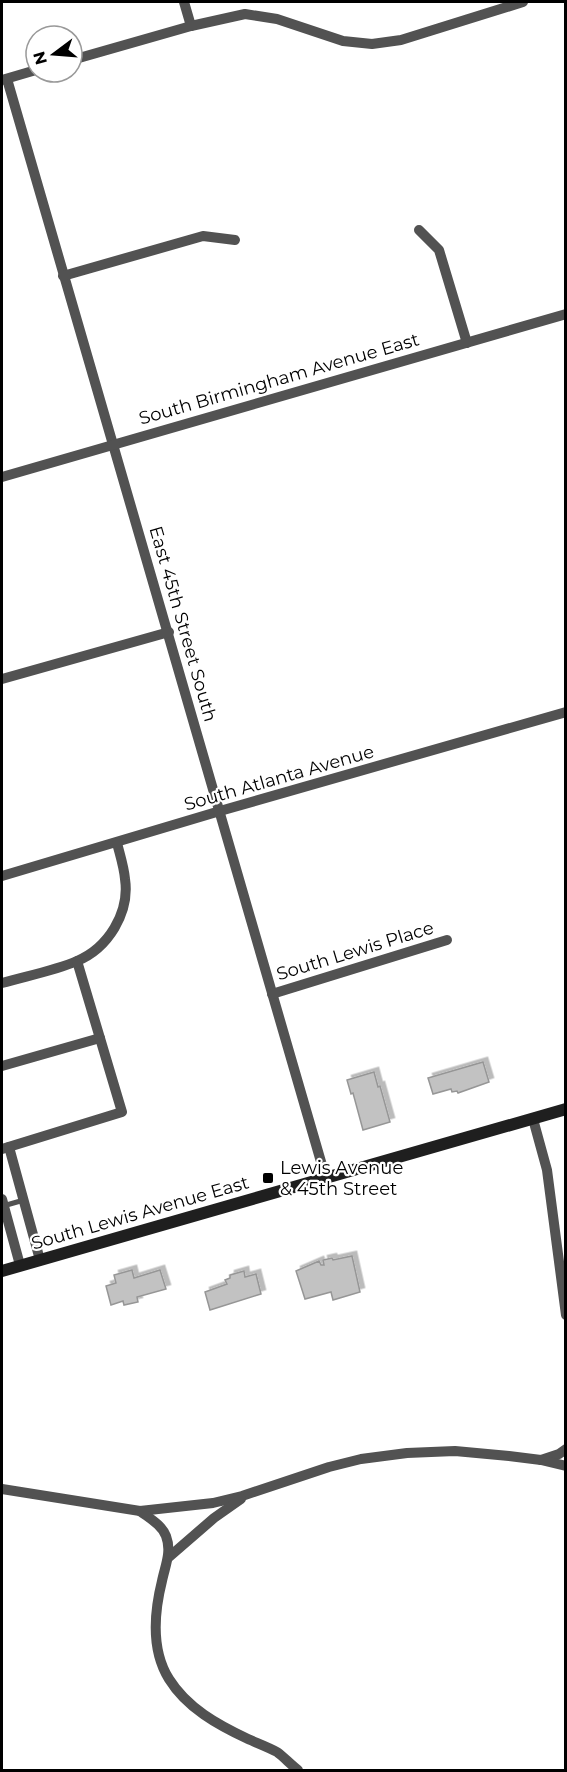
<svg xmlns="http://www.w3.org/2000/svg" width="567" height="1772" font-family="Montserrat,sans-serif">
<style>
.building{fill:#c2c2c2;stroke:#969696;stroke-width:1.5;filter:url(#shadow)}
.lines{fill:none;stroke-linecap:round;stroke-linejoin:round}
.service{stroke:#525252;stroke-width:5}
.minor{stroke:#525252;stroke-width:10}
.secondary{stroke:#1f1f1f;stroke-width:12}
.poi-dot{fill:#000;stroke:#fff;stroke-width:2}
.labels{text-anchor:middle;dominant-baseline:central;stroke-width:4.5;stroke-linejoin:round;paint-order:stroke}
.street-label{font-size:18px;fill:#000;stroke:#fff}
.poi-label{font-size:18px;fill:#000;stroke:#fff;text-anchor:start}
</style>
<defs>
<filter id="shadow"><feDropShadow dx="4.5" dy="-4.5" stdDeviation="0" flood-color="#0004"/></filter>
</defs>
<rect width="100%" height="100%" fill="#fff"/>
<!-- building -->
<g class="building">
<path d="M483,1062L489,1082L458,1093L457,1091L452,1092L451,1089L433,1094L428,1078Z"/>
<path d="M374,1072L378,1087L380,1086L390,1122L363,1130L353,1093L351,1094L347,1080Z"/>
<path d="M352,1256L360,1292L333,1300L331,1292L305,1299L296,1271L319,1261L321,1265H324L323,1260L332,1258L333,1260Z"/>
<path d="M132,1270L134,1278L160,1270L166,1289L137,1297L138,1302L124,1305L123,1301L111,1305L106,1286L116,1283L114,1275Z"/>
<path d="M244,1271L245,1277L256,1274L261,1294L210,1310L205,1292L227,1284L225,1280L230,1278V1275Z"/>
</g>
<g class="lines">
<!-- service -->
<path class="service" d="M3,1206L24,1200"/>
<!-- minor -->
<g class="minor">
<path d="M184,2L191,26"/>
<path d="M72,60L191,26L245,14L277,19L343,41L372,44L401,40L523,2"/>
<path d="M7,79L326,1179"/>
<path d="M2,80L36,70"/>
<path d="M419,230L439,250L467,343"/>
<path d="M63,276L203,236L235,240"/>
<path d="M2,477L566,314"/>
<path d="M2,679L169,632"/>
<path d="M2,876L220,811L566,712"/>
<path d="M2,983C26,976 54,971 77,961C108,948 130,913 125,879C124,867 120,855 117,843"/>
<path d="M272,994L447,940"/>
<path d="M2,1066L100,1038"/>
<path d="M533,1119L547,1170L566,1315"/>
<path d="M9,1147L40,1260"/>
<path d="M2,1149L122,1112L77,961"/>
<path d="M2,1199L20,1265"/>
<path d="M541,1460L559,1454L566,1449"/>
<path d="M2,1489L140,1511L213,1503L242,1496L329,1467L361,1459L407,1453L455,1451L509,1456L541,1460L566,1466"/>
<path d="M140,1511C149,1518 162,1525 166,1536C172,1552 165,1566 162,1581C154,1613 151,1650 169,1679C187,1708 218,1725 248,1739C257,1743 268,1747 277,1752C284,1757 291,1765 298,1770"/>
<path d="M169,1557L214,1518L241,1499"/>
</g>
<!-- secondary -->
<path class="secondary" d="M2,1271L566,1109"/>
</g>
<!-- markers -->
<rect class="poi-dot" x="262" y="1172" width="12" height="12" rx="3"/>
<g class="labels">
<!-- street labels -->
<g class="street-label">
<text transform="translate(279 379) rotate(-16)">South Birmingham Avenue East</text>
<text transform="translate(183 624) rotate(74)">East 45th Street South</text>
<text transform="translate(279 778) rotate(-16)">South Atlanta Avenue</text>
<text transform="translate(355 951) rotate(-17)">South Lewis Place</text>
<text transform="translate(140 1213) rotate(-16)">South Lewis Avenue East</text>
</g>
<!-- poi labels -->
<g class="poi-label">
<text x="280" y="1168">Lewis Avenue<tspan x="280" dy="21">&amp; 45th Street</tspan></text>
</g>
</g>
<!-- border -->
<rect width="567" height="1772" fill="none" stroke="#000000" stroke-width="6"/>
<!-- north arrow -->
<g transform="translate(54 54) rotate(254)"><circle r="28" fill="#ffffff" stroke="#999999" stroke-width="1.5"/>
<path d="M0-4.5L10 22L0 15L-10 22Z" fill="#000000"/>
<text y="-9" font-size="16" font-weight="bold" text-anchor="middle" fill="#000000">N</text>
</g>
</svg>
